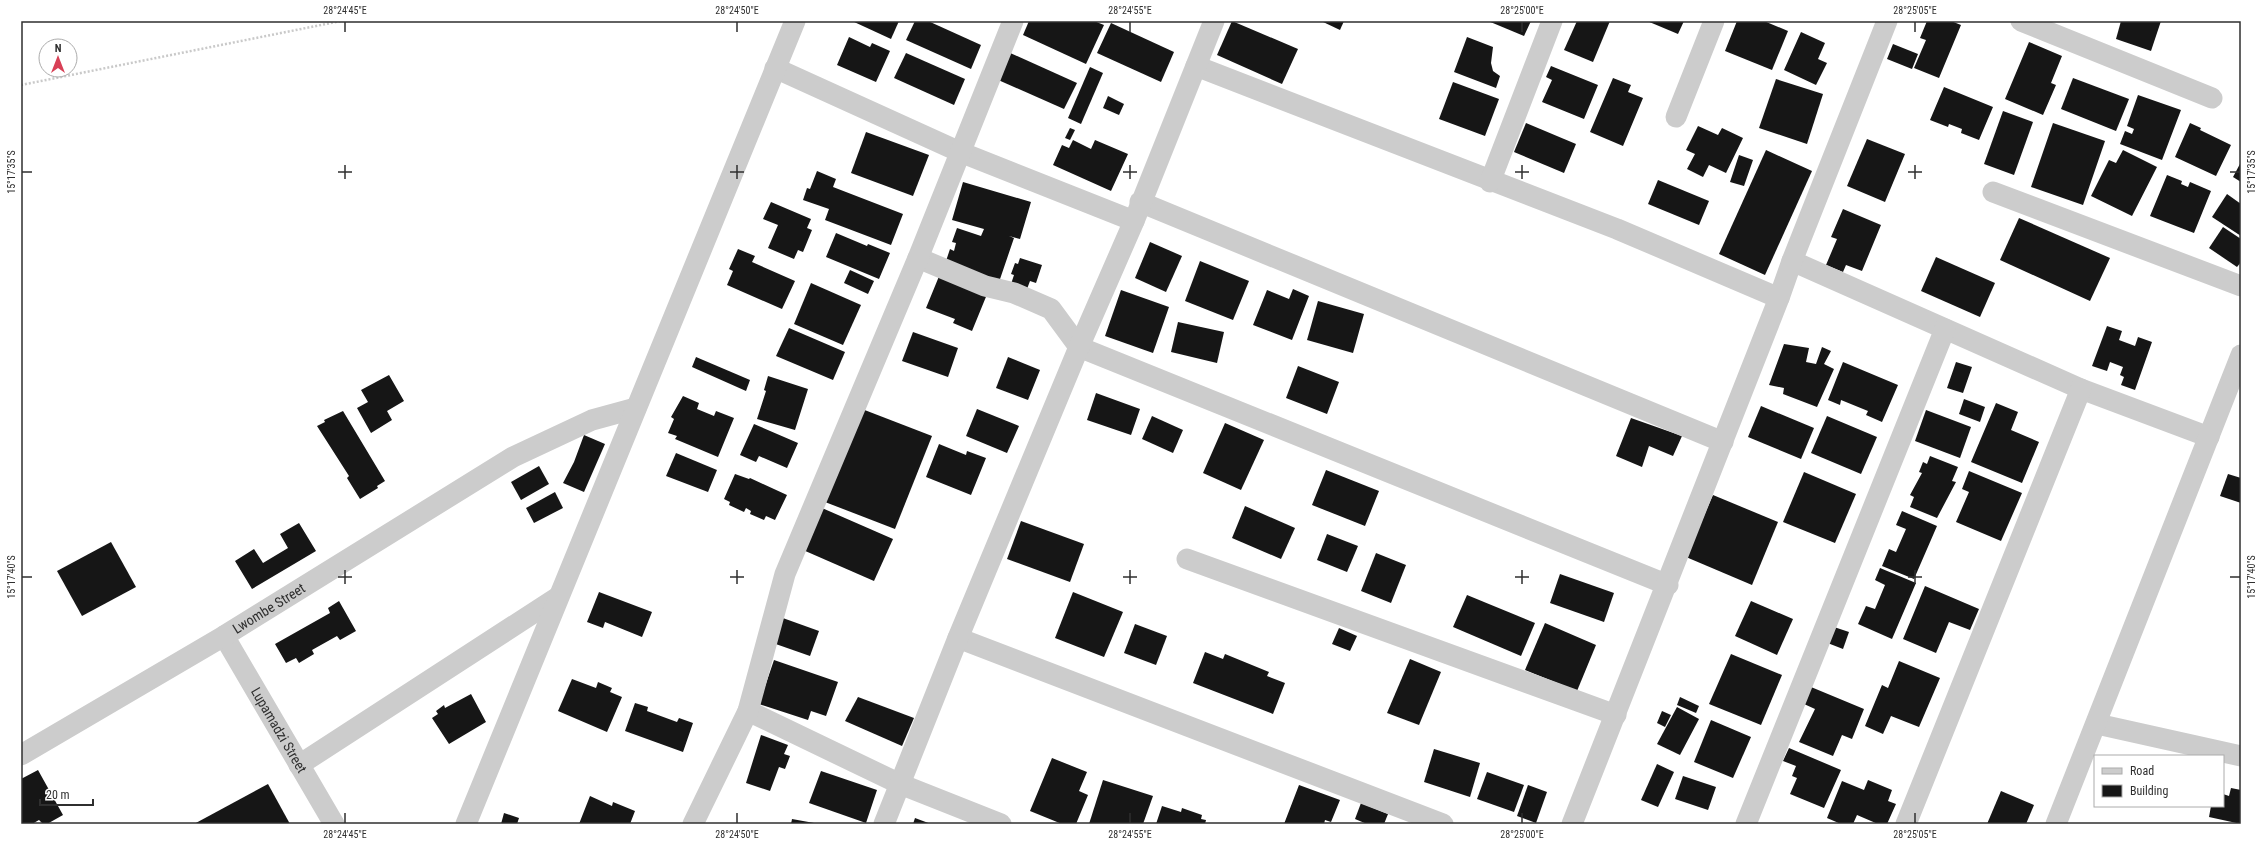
<svg xmlns="http://www.w3.org/2000/svg" width="2262" height="845" font-family="'Roboto Condensed',sans-serif">
<style>
.building{fill:#161616}
.lines{fill:none;stroke-linecap:round;stroke-linejoin:round}
.path{stroke:#c9c9c9;stroke-width:2.5;stroke-dasharray:2 2;stroke-linecap:butt}
.minor{stroke:#ccc;stroke-width:21}
.ticks{fill:none;stroke:#2f2f2f;stroke-width:1.5}
.labels{text-anchor:middle;dominant-baseline:central;stroke-width:4;stroke-linejoin:round;paint-order:stroke}
.street-label{font-size:14px;fill:#2f2f2f;stroke:#fff}
.neatline{fill:none;stroke:#2f2f2f;stroke-width:1.5}
.ticks-label{font-size:10px;text-anchor:middle;fill:#2f2f2f}
</style>
<rect width="100%" height="100%" fill="#fff"/>
<!-- building -->
<g class="building">
<path d="M852,21H899L891,39Z"/>
<path d="M915,21H928L981,45L971,69L906,40Z"/>
<path d="M1029,21H1094L1104,25L1086,64L1023,35Z"/>
<path d="M1232,21L1298,49L1282,84L1217,55Z"/>
<path d="M1321,21H1344L1340,30Z"/>
<path d="M1488,21H1531L1524,36Z"/>
<path d="M1577,21H1610L1593,62L1564,50Z"/>
<path d="M1647,21H1684L1678,34Z"/>
<path d="M1737,21H1764L1788,31L1772,70L1725,51Z"/>
<path d="M1927,21H1951L1961,25L1939,78L1914,68L1926,40L1920,38Z"/>
<path d="M2121,21H2161L2151,51L2116,39Z"/>
<path d="M1111,23L1174,52L1161,82L1097,53Z"/>
<path d="M1801,32L1825,43L1818,59L1827,63L1816,85L1784,70Z"/>
<path d="M849,37L870,47L872,43L890,51L876,82L837,65Z"/>
<path d="M1467,37L1493,47L1491,63L1493,71L1500,76L1496,88L1454,72Z"/>
<path d="M2029,42L2062,56L2051,83L2056,85L2043,115L2005,99Z"/>
<path d="M1893,44L1918,54L1912,69L1887,59Z"/>
<path d="M1008,52L1077,83L1064,109L996,79Z"/>
<path d="M906,53L965,79L954,105L894,78Z"/>
<path d="M1551,66L1598,85L1584,119L1542,102L1552,80L1546,77Z"/>
<path d="M1090,67L1103,73L1081,124L1068,118Z"/>
<path d="M1613,78L1631,85L1628,92L1643,98L1623,146L1590,132Z"/>
<path d="M2073,78L2129,99L2116,131L2061,109Z"/>
<path d="M1776,79L1823,94L1807,144L1759,128Z"/>
<path d="M1453,82L1499,99L1485,136L1439,119Z"/>
<path d="M1944,87L1993,107L1979,140L1961,133L1962,129L1949,124L1948,127L1930,120Z"/>
<path d="M2138,95L2181,110L2162,160L2120,144L2125,131L2132,134L2134,129L2127,126Z"/>
<path d="M1108,96L1124,104L1119,115L1103,108Z"/>
<path d="M2003,111L2033,122L2014,175L1984,164Z"/>
<path d="M1526,123L1576,144L1564,173L1514,152Z"/>
<path d="M2053,123L2105,141L2083,205L2031,187Z"/>
<path d="M2190,123L2201,128L2200,130L2231,145L2216,176L2175,157Z"/>
<path d="M1698,126L1718,135L1722,128L1743,138L1726,173L1709,165L1703,177L1687,169L1695,154L1686,150Z"/>
<path d="M1070,128L1075,130L1070,140L1065,138Z"/>
<path d="M866,132L929,155L913,196L851,173Z"/>
<path d="M1867,139L1905,154L1885,202L1847,186Z"/>
<path d="M1073,140L1091,149L1095,140L1128,154L1111,191L1053,165L1062,145L1069,148Z"/>
<path d="M1766,150L1812,171L1765,275L1719,254Z"/>
<path d="M2123,150L2157,167L2132,216L2091,196L2109,160L2116,163Z"/>
<path d="M1739,155L1753,160L1744,186L1730,182Z"/>
<path d="M2241,162V182L2233,177Z"/>
<path d="M817,171L836,179L833,187L903,214L891,245L825,220L829,209L803,200L807,188L810,189Z"/>
<path d="M2167,175L2182,181L2181,184L2188,187L2190,182L2211,191L2194,233L2150,216Z"/>
<path d="M1658,180L1709,201L1699,225L1648,204Z"/>
<path d="M963,182L1031,202L1020,239L1009,236L1014,238L998,285L944,267L950,249L954,251L956,243L952,242L957,228L981,236L984,229L952,220Z"/>
<path d="M2227,194L2241,204V236L2212,217Z"/>
<path d="M771,202L811,219L807,228L812,230L803,252L798,250L794,259L768,248L778,225L763,219Z"/>
<path d="M1843,209L1881,225L1862,271L1846,265L1843,272L1826,265L1837,239L1831,237Z"/>
<path d="M2019,218L2110,258L2090,301L2000,260Z"/>
<path d="M2223,227L2241,239V262L2237,267L2209,248Z"/>
<path d="M836,233L867,246L868,244L890,253L879,279L826,257Z"/>
<path d="M1150,242L1182,256L1166,292L1135,278Z"/>
<path d="M738,249L755,256L752,262L795,281L782,309L727,285L733,271L729,269Z"/>
<path d="M1936,257L1995,283L1980,317L1921,291Z"/>
<path d="M1020,258L1042,265L1036,283L1030,281L1027,289L1011,284L1014,275L1011,274L1015,263L1018,264Z"/>
<path d="M1200,261L1249,281L1233,320L1185,301Z"/>
<path d="M942,269L990,287L972,331L953,323L955,319L926,308Z"/>
<path d="M850,270L874,281L868,294L844,283Z"/>
<path d="M811,283L861,305L843,345L794,324Z"/>
<path d="M1293,289L1309,296L1292,340L1253,325L1267,290L1289,299Z"/>
<path d="M1121,290L1169,307L1153,353L1105,336Z"/>
<path d="M1318,301L1364,314L1353,353L1307,340Z"/>
<path d="M1178,322L1224,332L1217,363L1171,352Z"/>
<path d="M2107,326L2122,331L2119,340L2135,346L2138,337L2152,342L2135,390L2121,385L2124,377L2120,375L2123,367L2110,362L2107,371L2092,366Z"/>
<path d="M789,328L845,352L833,380L776,356Z"/>
<path d="M913,332L958,348L948,377L902,361Z"/>
<path d="M1784,344L1809,348L1806,362L1816,364L1822,347L1831,351L1824,364L1834,369L1817,407L1783,394L1784,388L1769,385Z"/>
<path d="M696,357L750,380L746,391L692,367Z"/>
<path d="M1008,357L1040,370L1028,400L996,388Z"/>
<path d="M1843,362L1898,385L1882,422L1866,415L1868,411L1841,400L1840,405L1828,400Z"/>
<path d="M1956,362L1972,367L1963,393L1947,388Z"/>
<path d="M1298,366L1339,382L1327,414L1286,398Z"/>
<path d="M389,375L404,401L387,411L392,420L371,433L357,408L368,402L361,390Z"/>
<path d="M768,376L808,389L795,430L757,419L766,391L764,390Z"/>
<path d="M1096,393L1140,409L1131,435L1087,420Z"/>
<path d="M683,396L699,403L697,409L714,416L716,411L734,418L718,457L675,439L677,436L668,433L674,419L671,417Z"/>
<path d="M1964,399L1985,407L1980,422L1959,414Z"/>
<path d="M1996,403L2018,412L2011,430L2039,442L2022,483L1971,462Z"/>
<path d="M1761,406L1814,428L1801,459L1748,437Z"/>
<path d="M862,409L932,436L895,529L825,502Z"/>
<path d="M977,409L1019,426L1007,453L966,436Z"/>
<path d="M1926,410L1971,427L1960,458L1915,441Z"/>
<path d="M343,411L385,481L377,486L378,488L360,499L347,478L349,476L317,426L325,422L324,420Z"/>
<path d="M1152,416L1183,430L1173,453L1142,439Z"/>
<path d="M1827,416L1877,437L1861,474L1811,453Z"/>
<path d="M1631,418L1682,436L1673,456L1649,446L1642,467L1616,456Z"/>
<path d="M1225,423L1264,440L1241,490L1203,473Z"/>
<path d="M754,424L798,443L787,468L759,456L756,462L740,455Z"/>
<path d="M584,435L605,444L584,492L563,483L574,462Z"/>
<path d="M939,444L966,455L967,451L986,458L971,495L926,477Z"/>
<path d="M676,453L717,470L708,492L666,476Z"/>
<path d="M1930,456L1958,467L1952,481L1956,482L1937,518L1910,507L1914,497L1910,495L1922,473L1919,472L1923,462L1927,464Z"/>
<path d="M539,466L549,484L521,500L511,482Z"/>
<path d="M1326,470L1379,491L1365,526L1312,505Z"/>
<path d="M1969,471L2022,493L2001,541L1956,522L1969,492L1962,489Z"/>
<path d="M1804,472L1856,494L1835,543L1783,522Z"/>
<path d="M735,474L749,479L750,478L787,495L775,520L766,516L764,520L750,514L751,511L746,508L744,512L729,505L730,502L724,499Z"/>
<path d="M2228,474L2241,478V503L2220,496Z"/>
<path d="M555,492L563,508L534,523L526,508Z"/>
<path d="M1713,495L1778,522L1752,585L1686,557Z"/>
<path d="M1245,506L1295,528L1281,559L1232,538Z"/>
<path d="M822,508L893,539L874,581L803,550Z"/>
<path d="M1902,511L1937,526L1914,579L1882,566L1889,549L1896,552L1906,529L1896,525Z"/>
<path d="M1021,521L1084,544L1070,582L1007,559Z"/>
<path d="M299,523L316,551L252,589L235,561L254,549L263,563L288,548L280,534Z"/>
<path d="M1327,534L1358,546L1347,572L1317,560Z"/>
<path d="M111,542L136,587L82,616L57,571Z"/>
<path d="M1376,553L1406,565L1391,603L1361,591Z"/>
<path d="M1880,568L1916,583L1892,639L1858,624L1866,606L1875,609L1885,585L1875,580Z"/>
<path d="M1560,574L1614,593L1604,622L1550,603Z"/>
<path d="M1925,586L1979,609L1970,630L1949,622L1936,653L1903,639Z"/>
<path d="M599,592L652,612L642,637L605,622L603,628L587,622Z"/>
<path d="M1073,592L1123,612L1104,657L1055,638Z"/>
<path d="M1467,595L1535,623L1521,656L1453,627Z"/>
<path d="M339,601L356,631L340,640L337,636L312,650L314,654L299,663L296,658L286,663L275,644L330,613L328,608Z"/>
<path d="M1751,601L1793,619L1777,655L1735,636Z"/>
<path d="M780,617L819,631L810,656L770,642Z"/>
<path d="M1545,623L1596,645L1577,691L1525,670Z"/>
<path d="M1135,624L1167,636L1156,665L1124,653Z"/>
<path d="M1831,626L1849,632L1843,649L1825,642Z"/>
<path d="M1339,628L1357,636L1350,651L1332,644Z"/>
<path d="M1205,652L1223,659L1225,654L1269,672L1267,676L1285,683L1273,714L1193,683Z"/>
<path d="M1731,654L1782,675L1761,725L1709,704Z"/>
<path d="M1410,659L1441,672L1419,725L1387,713Z"/>
<path d="M774,660L838,682L826,716L811,711L808,720L759,704Z"/>
<path d="M1899,661L1940,678L1919,727L1891,716L1883,734L1865,726L1882,685L1888,688Z"/>
<path d="M572,679L596,688L598,682L612,688L610,692L622,697L607,732L558,711Z"/>
<path d="M1811,687L1864,709L1852,739L1842,735L1833,756L1799,742L1815,709L1804,704Z"/>
<path d="M471,694L486,722L449,744L432,718L438,714L436,711L444,705L445,708Z"/>
<path d="M858,697L914,718L902,746L845,721Z"/>
<path d="M1680,697L1699,706L1696,713L1677,705Z"/>
<path d="M635,703L648,707L647,711L677,722L679,718L693,723L683,752L625,731Z"/>
<path d="M1677,707L1699,719L1680,755L1657,744Z"/>
<path d="M1662,711L1671,715L1665,727L1657,723Z"/>
<path d="M1711,720L1751,737L1733,778L1694,762Z"/>
<path d="M761,735L788,745L784,754L790,756L785,769L779,767L770,791L746,783Z"/>
<path d="M1789,748L1841,770L1824,808L1790,794L1797,778L1792,776L1796,766L1783,761Z"/>
<path d="M1434,749L1480,763L1470,797L1424,782Z"/>
<path d="M1052,758L1087,772L1079,791L1088,795L1076,824H1062L1030,811Z"/>
<path d="M1657,764L1674,772L1658,807L1641,800Z"/>
<path d="M38,770L63,815L47,824H43L39,820L32,824H21V779Z"/>
<path d="M821,771L877,790L866,823L809,803Z"/>
<path d="M1487,772L1524,785L1514,812L1477,799Z"/>
<path d="M1683,776L1716,787L1708,810L1675,799Z"/>
<path d="M1103,780L1153,796L1143,824H1089Z"/>
<path d="M1868,780L1892,790L1888,801L1896,804L1887,824H1878L1857,815L1853,824H1841L1827,818L1842,781L1864,790Z"/>
<path d="M268,784L290,824H194Z"/>
<path d="M1299,785L1340,800L1331,822L1325,820L1324,824H1284Z"/>
<path d="M1528,785L1547,792L1536,823L1517,816Z"/>
<path d="M2231,788L2241,790V824L2209,817L2211,806H2223V794L2229,796Z"/>
<path d="M2001,791L2034,805L2026,824H1987Z"/>
<path d="M590,796L612,806L613,802L635,811L630,824H579Z"/>
<path d="M1361,803L1388,814L1384,824H1367L1355,819Z"/>
<path d="M1162,806L1181,812L1182,808L1202,815L1201,819L1206,820L1205,824H1156Z"/>
<path d="M504,813L519,818L517,824H501Z"/>
<path d="M915,818L931,824H913Z"/>
<path d="M792,819L814,823V824H791Z"/>
</g>
<g class="lines">
<!-- path -->
<path class="path" d="M21,85L341,21"/>
<!-- minor -->
<g class="minor">
<path d="M2021,21L2212,98"/>
<path d="M1196,66L1617,229L1779,298"/>
<path d="M775,68L960,152L1134,221"/>
<path d="M1676,117L1714,21"/>
<path d="M1490,182L1552,21"/>
<path d="M1993,192L2241,286"/>
<path d="M1140,202L1723,442"/>
<path d="M918,258L985,286L1014,293L1051,309L1079,347L1668,585"/>
<path d="M1792,261L2081,389L2209,437"/>
<path d="M1187,559L1616,715"/>
<path id="s1" d="M224,636L334,824"/>
<path d="M958,638L1443,824"/>
<path d="M748,711L900,784L1001,824"/>
<path d="M2097,724L2241,756"/>
<path id="s2" d="M21,755L224,636L513,457L592,420L636,408"/>
<path d="M299,765L558,597"/>
<path d="M466,824L795,21"/>
<path d="M693,824L748,711L785,574L918,258L1013,21"/>
<path d="M884,824L958,638L1079,347L1134,221L1214,21"/>
<path d="M1572,824L1779,298L1792,261L1887,21"/>
<path d="M1746,824L1945,329"/>
<path d="M1906,824L2081,389"/>
<path d="M2056,824L2241,355"/>
</g>
</g>
<!-- ticks -->
<path class="ticks" d="M345,22V32M737,22V32M1130,22V32M1522,22V32M1915,22V32M345,165V179M737,165V179M1130,165V179M1522,165V179M1915,165V179M22,172H32M338,172H352M730,172H744M1123,172H1137M1515,172H1529M1908,172H1922M2230,172H2240M345,570V584M737,570V584M1130,570V584M1522,570V584M1915,570V584M22,577H32M338,577H352M730,577H744M1123,577H1137M1515,577H1529M1908,577H1922M2230,577H2240M345,813V823M737,813V823M1130,813V823M1522,813V823M1915,813V823"/>
<g class="labels">
<!-- street labels -->
<g class="street-label">
<text stroke="none"><textPath href="#s2" startOffset="288">Lwombe Street</textPath></text>
<text stroke="none"><textPath href="#s1" startOffset="109">Lupamadzi Street</textPath></text>
</g>
</g>
<!-- border -->
<rect width="2262" height="845" fill="none" stroke="#ffffff" stroke-width="44"/>
<!-- legend -->
<rect x="2094" y="755" width="130" height="52" fill="#ffffff" stroke="#acacac"/>
<rect x="2102" y="768" width="20" height="6" fill="#cccccc" stroke="#acacac"/>
<text x="2130" y="775" font-size="12" fill="#2f2f2f">Road</text>
<rect x="2102" y="785" width="20" height="12" fill="#161616" stroke="#acacac"/>
<text x="2130" y="795" font-size="12" fill="#2f2f2f">Building</text>
<!-- north arrow -->
<g transform="translate(58 58)"><circle r="19" fill="#ffffff" stroke="#acacac"/>
<path d="M0-3L7 15L0 10L-7 15Z" fill="#d84056"/>
<text y="-6" font-size="11" font-weight="bold" text-anchor="middle" fill="#2f2f2f">N</text>
</g>
<!-- scale -->
<path d="M40 799v6h53v-6" fill="none" stroke="#2f2f2f" stroke-width="2"/>
<text x="46" y="799" font-size="12" fill="#2f2f2f" stroke="#ffffff" stroke-width="3" paint-order="stroke">20 m</text>
<rect x="22" y="22" width="2218" height="801" class="neatline"/>
<g class="ticks-label">
<text x="345" y="14">28°24'45"E</text>
<text x="737" y="14">28°24'50"E</text>
<text x="1130" y="14">28°24'55"E</text>
<text x="1522" y="14">28°25'00"E</text>
<text x="1915" y="14">28°25'05"E</text>
<text transform="translate(11 172) rotate(-90)" y="4">15°17'35"S</text>
<text transform="translate(2251 172) rotate(-90)" y="4">15°17'35"S</text>
<text transform="translate(11 577) rotate(-90)" y="4">15°17'40"S</text>
<text transform="translate(2251 577) rotate(-90)" y="4">15°17'40"S</text>
<text x="345" y="838">28°24'45"E</text>
<text x="737" y="838">28°24'50"E</text>
<text x="1130" y="838">28°24'55"E</text>
<text x="1522" y="838">28°25'00"E</text>
<text x="1915" y="838">28°25'05"E</text>
</g>
</svg>
